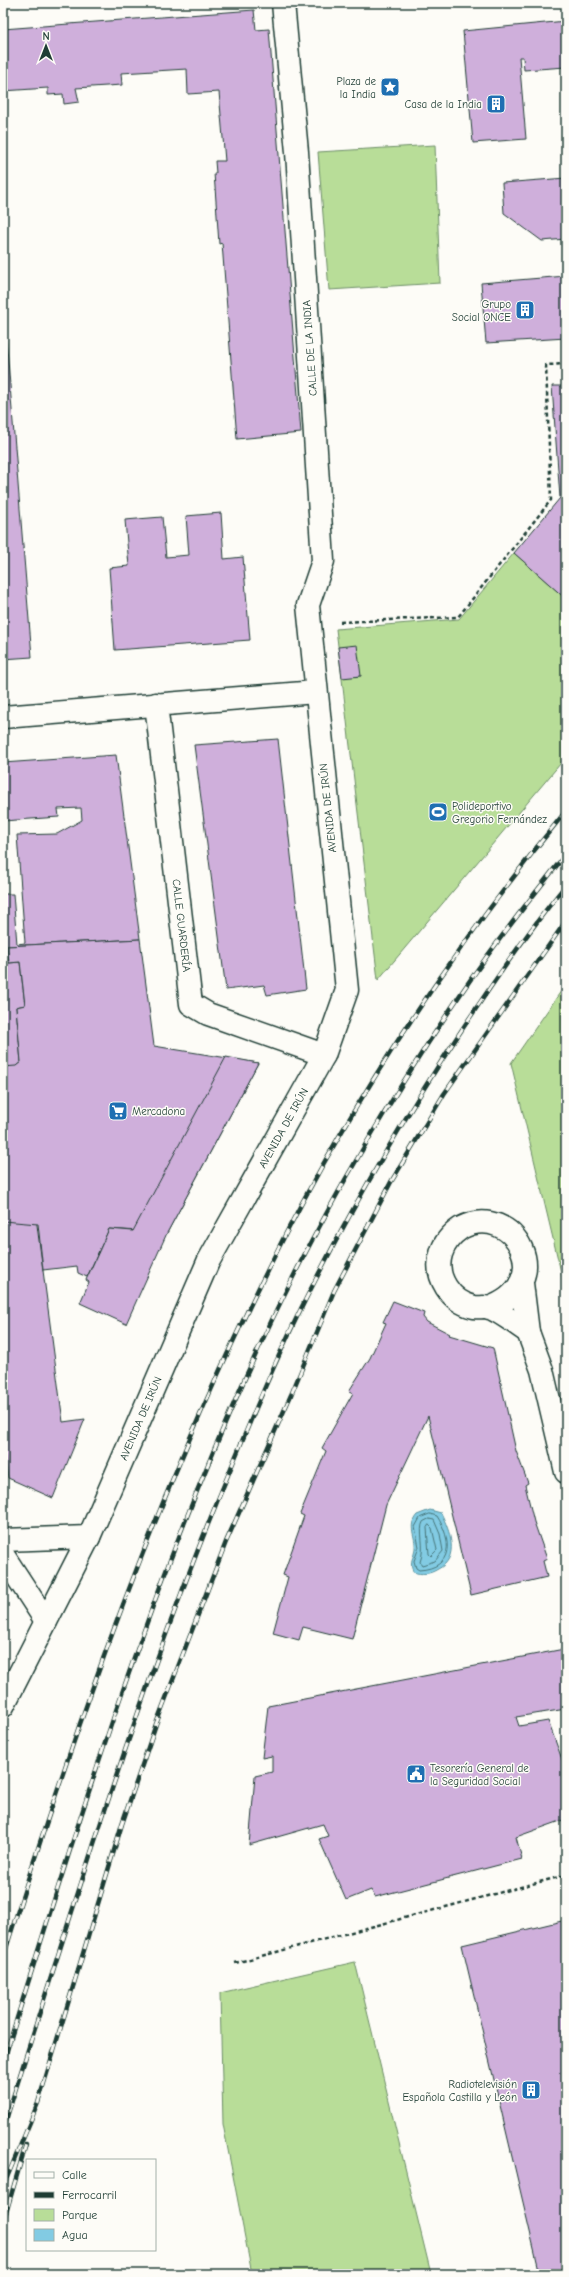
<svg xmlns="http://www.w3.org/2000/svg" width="569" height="2277" font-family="'Comic Neue',sans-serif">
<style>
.green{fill:#b8dd98;stroke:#6c8d66}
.water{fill:#82cbe3;stroke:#5a929d}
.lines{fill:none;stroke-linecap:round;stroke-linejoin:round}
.shore{stroke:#47767a;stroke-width:1}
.building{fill:#cfafdb;stroke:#1f3d34}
.pedestrian-casing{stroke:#1f3d34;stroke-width:25}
.minor-casing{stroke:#1f3d34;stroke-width:25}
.path{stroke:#1f3d34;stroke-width:2.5;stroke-dasharray:4 3;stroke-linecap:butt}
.pedestrian{stroke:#fdfcf7;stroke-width:22}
.minor{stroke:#fdfcf7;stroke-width:22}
.rail-casing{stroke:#1f3d34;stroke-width:4.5}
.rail{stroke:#fdfcf7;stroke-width:3;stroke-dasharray:9;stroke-linecap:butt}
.labels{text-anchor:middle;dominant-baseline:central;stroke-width:3;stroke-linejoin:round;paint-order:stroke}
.poi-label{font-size:11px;fill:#1f3d34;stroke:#fdfcf7;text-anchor:end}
.street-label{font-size:11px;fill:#1f3d34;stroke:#fdfcf7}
</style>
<rect width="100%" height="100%" fill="#fdfcf7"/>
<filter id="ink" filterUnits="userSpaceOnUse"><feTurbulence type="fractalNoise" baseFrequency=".025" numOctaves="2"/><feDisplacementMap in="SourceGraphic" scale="8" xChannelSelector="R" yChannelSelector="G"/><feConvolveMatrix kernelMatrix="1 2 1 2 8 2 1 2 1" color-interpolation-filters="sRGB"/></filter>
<g filter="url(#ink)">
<!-- green -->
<g class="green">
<path d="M435,145L440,283L329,290L318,152Z"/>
<path d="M514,553L566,599V757L378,980L336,629L459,619Z"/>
<path d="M566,984V1293L511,1063Z"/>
<path d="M355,1962L431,2274H252L223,2124L220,1993Z"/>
</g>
<!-- water -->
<path class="water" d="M430,1510L441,1513C450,1531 460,1558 438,1569C430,1574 422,1575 413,1572C409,1558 414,1560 415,1548C416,1536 407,1526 417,1515Z"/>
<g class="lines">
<!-- shore -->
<g class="shore">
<path d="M430,1514L437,1516C452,1540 454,1568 419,1570L416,1568L414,1561L419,1547L415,1527L420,1518Z"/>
<path d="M429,1519L434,1520L440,1534L443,1551L435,1561L422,1565L420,1562C426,1547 418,1530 423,1522Z"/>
<path d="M429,1525L432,1528L437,1550L431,1556L429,1554L427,1528Z"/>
</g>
</g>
<!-- building -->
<g class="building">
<path d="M254,10L256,30L269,29L301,433L237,439L222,243L219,244L214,173H216L215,161H225L219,92L188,94L187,69L121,73L122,85L76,88L79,102L64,104L63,94L48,95V88L3,91V29Z"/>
<path d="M566,21V67L524,70L523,57H519L526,139L473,143L463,31Z"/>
<path d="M566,178V239L542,241L504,213L502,183Z"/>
<path d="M566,276V338L486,343L481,283Z"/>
<path d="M3,299L32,657L3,659Z"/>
<path d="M552,386H566V599L514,553L560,498Z"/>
<path d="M221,513L224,559L243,557L250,640L115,650L109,568L129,566L125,520L162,517L166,557L189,555L186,516Z"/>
<path d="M357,645L361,676L342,678L338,647Z"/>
<path d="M278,739L306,989L267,995L264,985L226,990L194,745Z"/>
<path d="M116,755L140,939L7,946L9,963L20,962L22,980L25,1005L16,1007L21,1062L16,1066L63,1422L85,1419L53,1498L8,1478L3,1442V894H13L17,944L25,943L17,835L57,834L82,820L81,808L58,809L59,817L3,821V763Z"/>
<path d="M140,939L154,1046L258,1063L167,1233L109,1229L87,1277L78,1273L77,1266L43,1270L38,1224L3,1221V1067L16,1066L21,1062L16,1007L25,1005L20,962L9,963L7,946Z"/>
<path d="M226,1057L258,1063L167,1233L126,1324L80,1303L89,1282L86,1280L109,1229L133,1231Z"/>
<path d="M393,1301L424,1313L423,1317L427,1322L450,1334L449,1335L493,1348L516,1451L528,1483L525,1485L534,1522L547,1559L543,1561L547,1577L471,1595L428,1416L386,1505L352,1639L303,1627L299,1640L273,1633L288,1577L283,1575L304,1516L300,1514L326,1451L322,1448L353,1393L349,1391L370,1358L386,1323L383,1322Z"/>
<path d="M564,1649L566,1709L516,1717L519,1726L548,1721L566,1770V1819L516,1837L522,1859L375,1897L371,1890L346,1900L319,1839L328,1836L323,1824L249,1845L255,1776L272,1772V1756L262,1758L268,1706Z"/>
<path d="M566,1920V2274H540L462,1945Z"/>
</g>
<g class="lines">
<!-- pedestrian casing -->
<g class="pedestrian-casing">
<g id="pedestrian">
<path id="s1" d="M156,704L191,1004L208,1014L324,1055"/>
</g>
</g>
<!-- minor casing -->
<g class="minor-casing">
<g id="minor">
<path d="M3,717L316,692"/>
<path d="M522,1283L528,1332L542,1370L566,1472"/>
<path d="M489,1308C559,1283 514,1200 461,1228C452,1234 444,1243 441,1254C434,1277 451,1302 474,1307C479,1308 485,1306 489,1308C500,1311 518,1326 528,1332"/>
<path d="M3,1540L89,1537"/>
<path d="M3,1555L46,1621"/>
<path id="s2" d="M3,1706L89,1537L208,1262L324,1055L347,990L308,605L323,561L297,152L283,3"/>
</g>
</g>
<!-- path -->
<g class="path">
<path d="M340,622L458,617L551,500L546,365L566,364"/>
<path d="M235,1963L566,1875"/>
</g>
<!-- pedestrian -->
<use href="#pedestrian" class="pedestrian"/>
<!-- minor -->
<use href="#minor" class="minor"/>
<!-- rail casing -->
<g class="rail-casing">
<g id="rail">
<path d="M3,1958C77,1721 159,1487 270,1265C350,1103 452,950 566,811"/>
<path d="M3,2063C75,1832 146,1598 246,1376C306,1241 381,1111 464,989C496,942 531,898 566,854"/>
<path d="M3,2129C74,1905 142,1680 233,1463C258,1402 284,1340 315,1281C359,1195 408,1111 461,1031C494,981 528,931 566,885"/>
<path d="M3,2187L38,2103L122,1824L156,1724L226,1542L291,1395L334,1291L391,1182L444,1094L566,921"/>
<path d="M3,2223L26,2144"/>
</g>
</g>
<!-- rail -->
<use href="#rail" class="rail"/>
</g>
</g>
<!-- icons -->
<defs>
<g id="sight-square" transform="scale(1)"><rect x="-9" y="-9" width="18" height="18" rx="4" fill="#1f6fb2" stroke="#fdfcf7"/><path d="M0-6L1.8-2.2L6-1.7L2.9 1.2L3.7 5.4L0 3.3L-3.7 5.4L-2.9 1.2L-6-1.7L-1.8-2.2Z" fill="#fff"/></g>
<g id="building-square" transform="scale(1)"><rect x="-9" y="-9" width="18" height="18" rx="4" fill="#1f6fb2" stroke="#fdfcf7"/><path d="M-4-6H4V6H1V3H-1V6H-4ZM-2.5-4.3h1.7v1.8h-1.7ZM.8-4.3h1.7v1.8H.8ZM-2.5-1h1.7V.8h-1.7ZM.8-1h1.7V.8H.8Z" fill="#fff"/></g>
<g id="stadium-square" transform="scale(1)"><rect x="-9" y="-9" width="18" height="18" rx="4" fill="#1f6fb2" stroke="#fdfcf7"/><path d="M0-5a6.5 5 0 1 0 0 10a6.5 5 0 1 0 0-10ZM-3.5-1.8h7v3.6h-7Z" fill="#fff"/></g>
<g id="supermarket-square" transform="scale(1)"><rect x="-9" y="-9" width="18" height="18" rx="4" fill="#1f6fb2" stroke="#fdfcf7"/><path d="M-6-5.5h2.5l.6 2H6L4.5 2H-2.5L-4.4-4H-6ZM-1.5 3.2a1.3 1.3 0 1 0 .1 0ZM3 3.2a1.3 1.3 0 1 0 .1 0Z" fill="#fff"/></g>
<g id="civic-square" transform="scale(1)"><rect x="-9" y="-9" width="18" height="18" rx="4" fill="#1f6fb2" stroke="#fdfcf7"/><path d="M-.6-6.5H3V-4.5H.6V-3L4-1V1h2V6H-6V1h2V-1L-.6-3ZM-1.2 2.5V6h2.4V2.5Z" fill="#fff"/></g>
</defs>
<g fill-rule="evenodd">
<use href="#sight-square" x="390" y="87"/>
<use href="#building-square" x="496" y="104"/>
<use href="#building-square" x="525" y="310"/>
<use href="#stadium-square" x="438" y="812"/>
<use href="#supermarket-square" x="118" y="1111"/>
<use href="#civic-square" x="416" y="1774"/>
<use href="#building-square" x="531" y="2090"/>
</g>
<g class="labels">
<!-- poi labels -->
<g class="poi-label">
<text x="376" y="81">Plaza de<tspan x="376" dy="13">la India</tspan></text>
<text x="482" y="104">Casa de la India</text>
<text x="511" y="304">Grupo<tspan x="511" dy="13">Social ONCE</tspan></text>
<text x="452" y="806" text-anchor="start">Polideportivo<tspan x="452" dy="13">Gregorio Fernández</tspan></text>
<text x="132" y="1111" text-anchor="start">Mercadona</text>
<text x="430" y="1768" text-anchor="start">Tesorería General de<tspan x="430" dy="13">la Seguridad Social</tspan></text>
<text x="517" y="2084">Radiotelevisión<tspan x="517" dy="13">Española Castilla y León</tspan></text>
</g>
<!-- street labels -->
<g class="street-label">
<text transform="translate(310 348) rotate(-94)">CALLE DE LA INDIA</text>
<text transform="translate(328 808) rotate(-96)">AVENIDA DE IRÚN</text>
<text stroke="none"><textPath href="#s1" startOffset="223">CALLE GUARDERÍA</textPath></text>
<text stroke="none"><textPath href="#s2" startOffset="643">AVENIDA DE IRÚN</textPath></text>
<text stroke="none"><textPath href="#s2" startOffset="319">AVENIDA DE IRÚN</textPath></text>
</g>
</g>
<!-- margin -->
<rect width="569" height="2277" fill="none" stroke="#fdfcf7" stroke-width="16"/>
<rect x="8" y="8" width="553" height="2261" fill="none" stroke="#1f3d34" stroke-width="1.5" filter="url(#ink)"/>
<!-- legend -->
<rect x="26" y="2159" width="130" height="92" fill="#fdfcf7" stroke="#a4b0a9"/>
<rect x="34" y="2172" width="20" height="6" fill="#fdfcf7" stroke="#a4b0a9"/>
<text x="62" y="2179" font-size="12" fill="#1f3d34">Calle</text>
<rect x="34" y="2192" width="20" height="6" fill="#1f3d34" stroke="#a4b0a9"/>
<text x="62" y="2199" font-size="12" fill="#1f3d34">Ferrocarril</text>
<rect x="34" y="2209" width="20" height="12" fill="#b8dd98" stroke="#a4b0a9"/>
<text x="62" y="2219" font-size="12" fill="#1f3d34">Parque</text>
<rect x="34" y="2229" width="20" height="12" fill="#82cbe3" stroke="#a4b0a9"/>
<text x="62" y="2239" font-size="12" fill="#1f3d34">Agua</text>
<!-- north arrow -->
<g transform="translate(46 46)" stroke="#fdfcf7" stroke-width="3" paint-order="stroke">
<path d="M0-3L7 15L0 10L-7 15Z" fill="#1f3d34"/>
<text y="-6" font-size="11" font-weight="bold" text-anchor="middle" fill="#1f3d34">N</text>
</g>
</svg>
